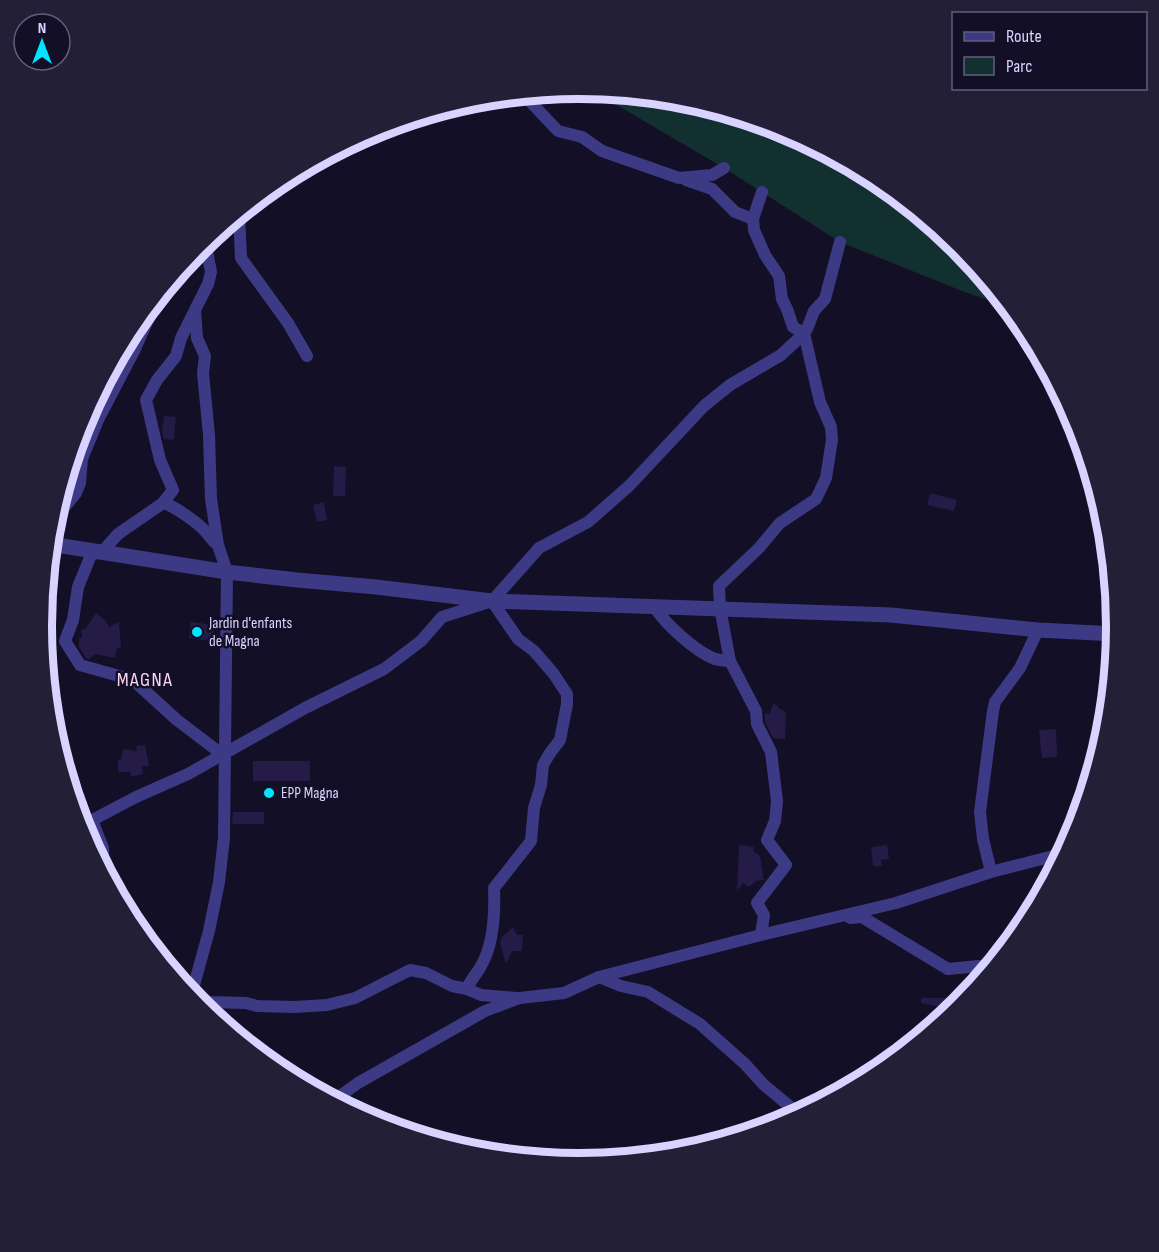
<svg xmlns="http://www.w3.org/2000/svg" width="1159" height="1252" font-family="'Sofia Sans Condensed',sans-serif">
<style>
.green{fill:#12302f}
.building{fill:#241b47}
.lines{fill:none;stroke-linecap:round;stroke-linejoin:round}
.minor{stroke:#3d3a85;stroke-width:12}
.tertiary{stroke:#3d3a85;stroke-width:15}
.poi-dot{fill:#00e5ff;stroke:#130f26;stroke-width:2}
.labels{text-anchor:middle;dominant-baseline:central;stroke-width:5;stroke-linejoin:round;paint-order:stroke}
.poi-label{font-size:16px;fill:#d9d4ff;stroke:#130f26;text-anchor:start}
.quarter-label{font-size:20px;letter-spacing:1.5px;fill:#ffd6f0;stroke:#130f26}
.rim{fill:none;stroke:#d9d4ff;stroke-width:8}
</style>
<rect width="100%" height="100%" fill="#130f26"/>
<!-- green -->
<path class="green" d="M591,90L685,99L786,130L878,179L960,246L1011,308L962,291L840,242L724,168Z"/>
<!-- building -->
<g class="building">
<path d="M164,416L176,417L174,440L164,439L162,432Z"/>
<path d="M334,466L346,467L345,496H333Z"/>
<path d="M930,493L957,500L954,511L927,505Z"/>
<path d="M324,502L327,520L317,522L313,505Z"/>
<path d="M96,613L105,620L109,627L119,622L121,648H117L115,658L95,654L89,659L86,658L79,647V638H82L81,630L86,628Z"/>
<path d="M191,622L214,625L212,641L189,638Z"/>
<path d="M774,703L780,709L786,712L785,739L773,738L765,722V713L769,714Z"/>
<path d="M1056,729L1057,757L1042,758L1039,730Z"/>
<path d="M145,745L149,766L142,767L143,774L131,777L130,772H118V760H121L123,749L137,751L136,746Z"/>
<rect x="253" y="761" width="57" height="20"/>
<path d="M233,812H264V824H232Z"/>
<path d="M739,845L754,847L753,851L760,856L764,880L756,881L749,887L743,883L737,891Z"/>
<path d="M887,845L889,859L881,860L882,866H873L871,847Z"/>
<path d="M513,927L517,935H523L522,951H512L506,964L500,943L502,937Z"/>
<path d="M921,998H966L943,1020L946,1008L921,1003Z"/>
</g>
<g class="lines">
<!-- minor -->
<g class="minor">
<path d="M523,94L558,131L582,137L602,151L679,178L712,175L724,168"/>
<path d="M686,180L712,189L735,212L753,219"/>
<path d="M239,214L241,258L288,323L307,356"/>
<path d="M163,503L173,490L160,460L146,400L157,380L176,356L181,338L195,310"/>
<path d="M58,544L57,528L64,508L76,493L80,483L82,459L98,420L134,351L159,295"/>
<path d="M218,545C212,541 210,537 205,531C198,523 173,505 163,503L118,534L103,551L91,555L78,587L73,620L65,641L80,665L133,680L177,720L223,755"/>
<path d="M492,601L518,639L534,651L553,673L567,694V704L560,740L550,753L543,765L541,785L534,808L531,841L494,888C495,913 494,944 481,966C477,974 470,980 467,989L481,995L516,998"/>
<path d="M654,606C665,624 696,652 715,659C720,660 725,661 730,661"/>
<path d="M92,820L103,848V869"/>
<path d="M81,826L136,797L188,774L305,708L384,669L421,641L442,617L492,601L539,548L588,522L629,486L704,406L730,385L781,355L795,342L807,329L814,311L825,299L840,242"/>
<path d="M991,872L983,839L980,812L993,711L995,702L1020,668L1038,630"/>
<path d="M850,918L862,917L948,969L979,966L991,968"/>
<path d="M761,935L764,915L757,903L786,865L767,840L775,821L777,801L771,752L757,724L756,711L730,661L720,608L719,586L759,548L780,523L816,499L826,478L832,440L831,427L820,402L804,333L793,327L787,309L782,299L779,276L765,255L754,230L753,219L762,192"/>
<path d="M599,977L621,986L648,992L700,1024L745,1064L763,1084L800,1115"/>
<path d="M191,996L209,931L219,882L224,838L227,572L218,545L211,499L209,435L203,373L205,356L197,338L195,310L208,284L211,272L206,246"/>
<path d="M192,997L202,998L209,1002L246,1003L257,1006L294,1007L327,1005L355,998L410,970L426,973L452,986L467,989"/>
<path d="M333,1101L358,1083L485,1011L520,998L564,993L599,977L761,935L896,903L991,872L1065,853"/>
</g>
<!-- tertiary -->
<path class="tertiary" d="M50,544L227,572L297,580L376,587L492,601L891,615L1038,630L1116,634"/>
</g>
<!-- markers -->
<g class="poi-dot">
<circle cx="197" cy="632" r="6"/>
<circle cx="269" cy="793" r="6"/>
</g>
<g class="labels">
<!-- poi labels -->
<g class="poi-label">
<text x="209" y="623">Jardin d'enfants<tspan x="209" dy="18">de Magna</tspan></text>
<text x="281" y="793">EPP Magna</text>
</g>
<!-- quarter labels -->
<g class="quarter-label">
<text x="145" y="680">MAGNA</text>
</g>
</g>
<!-- crop -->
<path d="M0 0H1159V1252H0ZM52 626a527 527 0 1 1 1054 0a527 527 0 1 1-1054 0Z" fill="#231f37" fill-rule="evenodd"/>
<path class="rim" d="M52 626a527 527 0 1 1 1054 0a527 527 0 1 1-1054 0Z"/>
<!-- legend -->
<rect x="952" y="12" width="195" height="78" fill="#130f26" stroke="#625e7d" stroke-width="1.5"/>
<rect x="964" y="32" width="30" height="9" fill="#3d3a85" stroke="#625e7d" stroke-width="1.5"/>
<text x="1006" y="42" font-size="18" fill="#d9d4ff">Route</text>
<rect x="964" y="57" width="30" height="18" fill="#12302f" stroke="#625e7d" stroke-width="1.5"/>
<text x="1006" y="72" font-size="18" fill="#d9d4ff">Parc</text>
<!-- north arrow -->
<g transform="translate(42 42)"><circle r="28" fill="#130f26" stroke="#625e7d" stroke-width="1.5"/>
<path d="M0-4.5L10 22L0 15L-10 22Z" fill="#00e5ff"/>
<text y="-9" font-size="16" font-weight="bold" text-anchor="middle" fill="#d9d4ff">N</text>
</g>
</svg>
